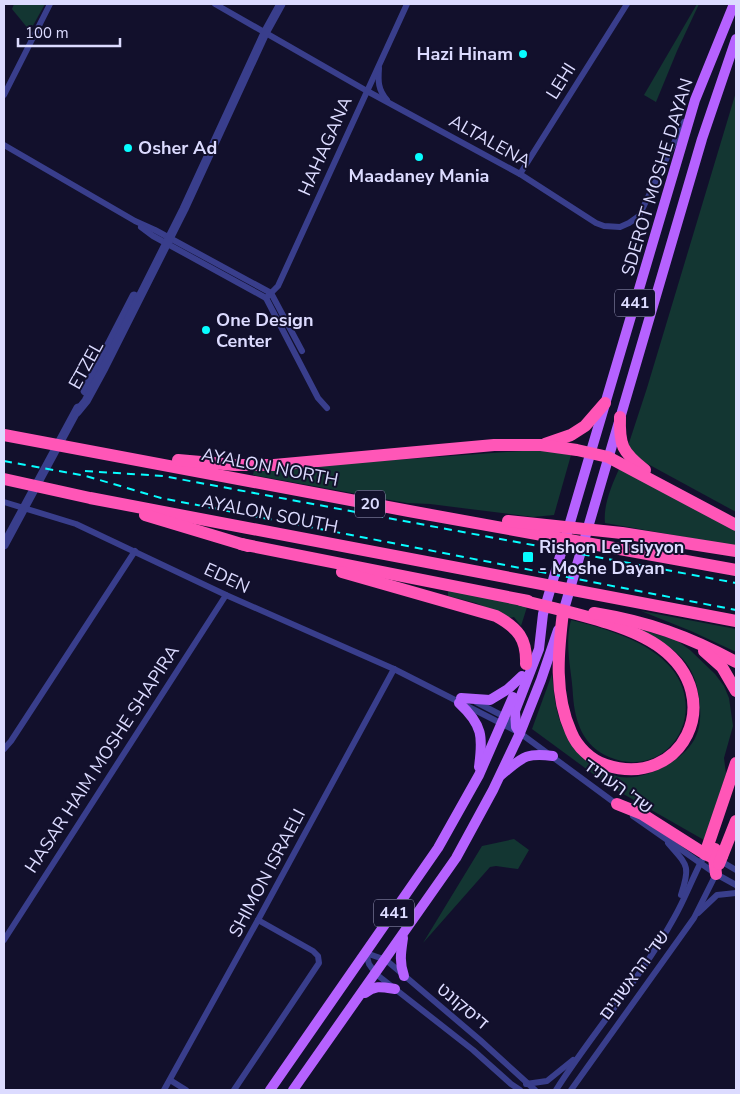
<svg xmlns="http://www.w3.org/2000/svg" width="740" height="1094" font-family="'Nunito Sans','Noto Sans Hebrew',sans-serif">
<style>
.green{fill:#133632}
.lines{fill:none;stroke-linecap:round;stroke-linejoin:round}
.minor{stroke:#393e8c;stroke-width:6}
.tertiary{stroke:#393e8c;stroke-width:9}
.primary{stroke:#b662ff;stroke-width:10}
.motorway{stroke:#ff56b7;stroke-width:12}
.rail{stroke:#07fdff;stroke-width:2;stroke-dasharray:8 6;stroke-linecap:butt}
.poi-dot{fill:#07fdff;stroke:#12102c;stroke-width:2}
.labels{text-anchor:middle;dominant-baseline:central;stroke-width:4;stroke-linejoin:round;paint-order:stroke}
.shield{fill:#12102c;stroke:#9f9ec0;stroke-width:1}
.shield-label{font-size:16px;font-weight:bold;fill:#dcdbff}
.poi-label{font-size:18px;font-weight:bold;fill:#dcdbff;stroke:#12102c;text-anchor:start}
.street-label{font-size:18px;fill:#dcdbff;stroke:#12102c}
</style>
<rect width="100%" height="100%" fill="#12102c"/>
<!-- green -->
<g class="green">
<path d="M14,4H45L30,31L12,9Z"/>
<path d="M697,4H699L677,51L656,102L644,95Z"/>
<path d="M736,92V512L635,457L628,446L647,388Z"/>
<path d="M522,451H546L571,455L554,515L533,517L430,504L407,503L253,475L254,470Z"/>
<path d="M619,469L736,529V546L605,523C603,505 612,485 619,469Z"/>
<path d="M448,589L527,607L521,626L514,617L509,618L476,603L448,596Z"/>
<path d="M641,611L736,629V652L691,631Z"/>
<path d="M571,620C604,628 650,641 672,669C709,716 666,781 609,757C583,746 575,722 573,696C572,670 564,646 571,620Z"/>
<path d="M623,624L676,640L690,650L715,674L724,686L729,698L733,726L724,758L726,774L704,840L611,787L532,729L552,674C554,696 556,720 569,739C576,750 607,775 620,777C645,781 686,760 696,736C701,726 701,709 699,698C697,683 693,670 682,658C666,641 644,633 623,624Z"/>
<path d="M514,839L529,850L518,869L496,866L490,867L423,943L482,846Z"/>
</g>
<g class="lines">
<!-- minor -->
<g class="minor">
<path d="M215,4L367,91L520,174L596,223L604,226L620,227L629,223L639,216L684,122"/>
<path d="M379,68C378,81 378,90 387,100"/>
<path d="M4,95L50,4"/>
<path d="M4,145L135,221L155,230L271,293"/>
<path d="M520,174L627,4"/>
<path d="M141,227L153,236L266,298"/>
<path d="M271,293L302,351"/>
<path d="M266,298L278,286L407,4"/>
<path d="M266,298L318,398L327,408"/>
<path d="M4,502L76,524L226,595L394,669L520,733L619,806"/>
<path d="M476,702L505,717L517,729"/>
<path d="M4,749L11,741L135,551"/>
<path d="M633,816L716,874L736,885"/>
<path d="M668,843C687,865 691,865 681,895"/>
<path d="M719,860L736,870"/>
<path d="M698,913L717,895L736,893"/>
<path d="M4,940L226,595"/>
<path d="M170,1080L186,1090"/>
<path d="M526,1084L547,1081L573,1060"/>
<path d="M164,1090L258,920L394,669"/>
<path d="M234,1090L319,963L318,956L313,951L258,920"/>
<path d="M520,1090L511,1084L473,1050L376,974L369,964L366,953L386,960L480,1040L535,1090"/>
<path d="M556,1090C593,1032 641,978 674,918C685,899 692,879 702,860"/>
<path d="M571,1090L694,918L716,874"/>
</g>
<!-- tertiary -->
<g class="tertiary">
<path d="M85,391L134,296"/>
<path d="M77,412L86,401L104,368L184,209L265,33L281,4"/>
<path d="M4,545L78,408"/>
</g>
<!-- primary -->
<g class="primary">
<path d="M562,616L702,139L736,39"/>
<path d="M461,698L490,700L508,689L522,676"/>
<path d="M459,703C483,725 483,737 479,767"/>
<path d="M520,733L516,727L515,711L539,649L543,614L592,448L695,100L734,4"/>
<path d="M501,775C522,758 525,752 553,756"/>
<path d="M403,938C401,952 399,962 404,976"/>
<path d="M365,993C375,985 382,987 395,989"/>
<path d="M270,1090L438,848L479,775L513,697"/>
<path d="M293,1090L456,858L493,790L520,733L541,680L558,630"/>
</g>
<!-- motorway -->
<g class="motorway">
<path d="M620,417C619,445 622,452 645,470"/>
<path d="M4,435L409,511L736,570"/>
<path d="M545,444L571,435L585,426L605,403"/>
<path d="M178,460L235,465H274L494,445H541L577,450L608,457L736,525"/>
<path d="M4,479L90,498L736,621"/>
<path d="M145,515L248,546"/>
<path d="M508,521L622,533L736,551"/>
<path d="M241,544L528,601"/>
<path d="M342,572L496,616C518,628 527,639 526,664"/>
<path d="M521,600C562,611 628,623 661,648C728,698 682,790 606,765C591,760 577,747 571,732C554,694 558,653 563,612"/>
<path d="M594,613C648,622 688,636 736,662"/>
<path d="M704,651L722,667L736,691"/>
<path d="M617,804L642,814L705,854L714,858L722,856"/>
<path d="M715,849L714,858L716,874"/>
<path d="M705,854L736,763"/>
<path d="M719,864L736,821"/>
</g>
<!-- rail -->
<g class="rail">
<path d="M4,461L86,476L161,498L736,610"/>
<path d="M85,471L163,476L736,583"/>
</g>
</g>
<!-- markers -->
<g class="poi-dot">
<circle cx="523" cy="54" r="5"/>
<circle cx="128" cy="148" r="5"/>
<circle cx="419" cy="157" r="5"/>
<circle cx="206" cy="330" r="5"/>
<rect x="522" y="551" width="12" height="12" rx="2.5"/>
</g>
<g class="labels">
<!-- shield labels -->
<g class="shield">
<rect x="615" y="289.5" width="40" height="27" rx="4"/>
<rect x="355" y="490.5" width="30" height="27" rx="4"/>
<rect x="374" y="899.5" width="40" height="27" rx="4"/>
</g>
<g class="shield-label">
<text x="635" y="303">441</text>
<text x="370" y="504">20</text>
<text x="394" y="913">441</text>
</g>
<!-- poi labels -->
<g class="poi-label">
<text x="513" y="54" text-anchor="end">Hazi Hinam</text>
<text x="138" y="148">Osher Ad</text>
<text x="419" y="176" text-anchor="middle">Maadaney Mania</text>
<text x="216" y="320">One Design<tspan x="216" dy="21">Center</tspan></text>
<text x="539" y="547">Rishon LeTsiyyon<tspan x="539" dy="21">- Moshe Dayan</tspan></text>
</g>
<!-- street labels -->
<g class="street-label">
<text transform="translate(561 81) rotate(-58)">LEHI</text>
<text transform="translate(490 141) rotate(29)">ALTALENA</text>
<text transform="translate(325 146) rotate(-66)">HAHAGANA</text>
<text transform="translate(657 177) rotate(-73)">SDEROT MOSHE DAYAN</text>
<text transform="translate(86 365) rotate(-61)">ETZEL</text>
<text transform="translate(270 467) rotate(11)">AYALON NORTH</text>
<text transform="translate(270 514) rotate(11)">AYALON SOUTH</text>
<text transform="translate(227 578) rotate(25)">EDEN</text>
<text transform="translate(102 759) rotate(-57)">HASAR HAIM MOSHE SHAPIRA</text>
<text transform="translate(618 786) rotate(36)">שד' העתיד</text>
<text transform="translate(267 873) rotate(-62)">SHIMON ISRAELI</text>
<text transform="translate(634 975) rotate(-54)">שד' הראשונים</text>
<text transform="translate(463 1006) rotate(40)">דיסקונט</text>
</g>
</g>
<!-- border -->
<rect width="740" height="1094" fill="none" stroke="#dcdbff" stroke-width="10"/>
<!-- scale -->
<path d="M18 38v8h102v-8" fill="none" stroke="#dcdbff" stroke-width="2.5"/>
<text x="25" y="38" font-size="15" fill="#dcdbff" stroke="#12102c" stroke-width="4" paint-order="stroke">100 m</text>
</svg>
